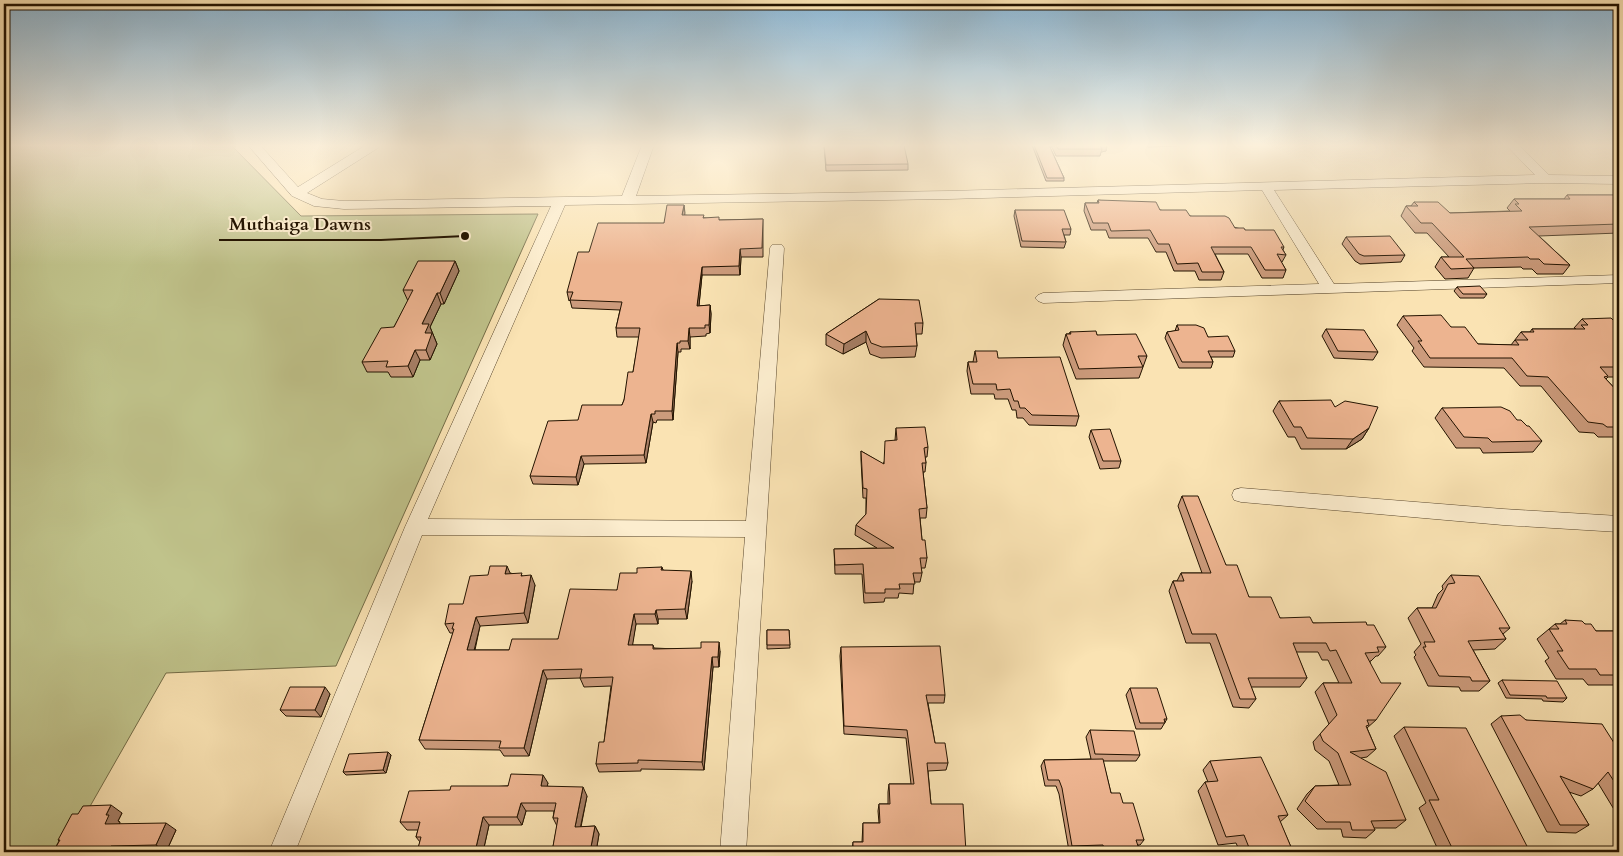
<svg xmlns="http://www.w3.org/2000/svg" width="1623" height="856" font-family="Cardo,serif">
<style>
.green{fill:#c0c38b;stroke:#726b46}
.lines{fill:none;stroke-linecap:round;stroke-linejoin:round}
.minor-casing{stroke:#59472d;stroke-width:1}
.minor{fill:#fcedce;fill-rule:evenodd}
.wall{fill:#cc9b7c;stroke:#231300}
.shaded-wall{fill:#a67e65;stroke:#231300}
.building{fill:#edb490;stroke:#231300}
.leader{fill:none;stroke:#231300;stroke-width:2}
.callout-dot{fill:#231300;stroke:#fcedce;stroke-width:2}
.callout-label{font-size:18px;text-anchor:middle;font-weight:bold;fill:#231300;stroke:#fcedce;stroke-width:4;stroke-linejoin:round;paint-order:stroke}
</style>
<rect width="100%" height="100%" fill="#fae3b3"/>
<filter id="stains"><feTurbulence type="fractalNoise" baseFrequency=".004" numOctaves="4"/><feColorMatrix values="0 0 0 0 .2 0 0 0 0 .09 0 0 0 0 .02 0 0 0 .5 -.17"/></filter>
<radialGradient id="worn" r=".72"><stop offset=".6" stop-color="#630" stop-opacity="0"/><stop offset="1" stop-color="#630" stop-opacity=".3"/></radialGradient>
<!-- green -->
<path class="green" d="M12,145H231L301,216L538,214L336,666L166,673L64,852H4V147Z"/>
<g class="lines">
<!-- minor casing -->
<g class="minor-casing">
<g id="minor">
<path d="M248,145H260L298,187L366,145H380L378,148L307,193L322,199L344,201L622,196L642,145H654L636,196L948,191L1535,175L1506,145H1519L1549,175L1619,176V184L1546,183L1274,190L1334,284L1619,275V283L1043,303L1038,301L1035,298L1038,295L1043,293L1319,284L1262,190L948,199L565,205L428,519L746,521L770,248L772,245H782L784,248L746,852H720L745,537L422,535L295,852H269L405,527L551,206L344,209L314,206L292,196Z"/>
<path d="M1241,488L1503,509L1619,516V532L1503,525L1241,502L1234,500L1232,495L1234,490Z"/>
</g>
</g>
<!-- minor -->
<use href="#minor" class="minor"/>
</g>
<!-- wall -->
<g class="wall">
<path d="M824,145L908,164V170L826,171Z"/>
<path d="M1032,145H1049L1064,178V181H1046Z"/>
<path d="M1051,145H1107L1106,151L1101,152L1100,156H1056Z"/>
<path d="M1147,145H1179L1178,146L1148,147Z"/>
<path d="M1229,145H1244V146Z"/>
<path d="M1567,195H1619V233L1539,236L1570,265L1563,274H1537L1532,269H1523L1521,267L1474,268L1468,278L1445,279L1435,267L1441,257H1449L1427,233H1415L1401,216L1406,206H1411L1414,202L1450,213L1510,211L1507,208L1514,199H1564Z"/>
<path d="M1098,200L1160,210L1190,216L1245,230L1284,247L1283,250L1286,255L1282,262H1281L1286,270L1283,278H1262L1248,254H1215L1224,272L1221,280H1199L1195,271H1174L1166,252H1156L1148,238H1109L1106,230H1091L1084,211L1085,203H1097Z"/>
<path d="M684,205V215L720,220L763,219V257H741L740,275H702L699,306L710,305L711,314L710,333L706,334V336L690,337V349H681V352H678L673,420H657L656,423L653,422L646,463L584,464L578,485L533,484L530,476L578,420L622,405L624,400L633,372L639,337H617L616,328L620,310L572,308L570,300L569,301L567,292L664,223Z"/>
<path d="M1015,210L1071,229L1070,235H1064L1066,242L1064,248L1021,247L1014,216Z"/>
<path d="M1346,237L1405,255L1401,262L1360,264L1355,261L1342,244Z"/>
<path d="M455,261L459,271L444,304H441L430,327L437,344L430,360H420L413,377H391L388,372H367L362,362L394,327L408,301L403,290Z"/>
<path d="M1457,287L1487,294L1484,298H1460L1454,291Z"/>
<path d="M879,299L923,323L922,334H916L917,346L915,357L881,358L870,354L866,342L843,354L826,345V334Z"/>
<path d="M1403,316L1451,327L1478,344L1511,345L1521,332H1530L1532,329H1576L1574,328L1582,319L1619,326V377H1608L1606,379L1619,393V435L1618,437H1598L1594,433L1579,432L1541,386H1520L1504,368L1424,367L1412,351L1414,348L1397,325Z"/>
<path d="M1177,325L1208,337L1235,351L1233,357H1211L1213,362L1211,368H1179L1165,338L1167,332L1175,331Z"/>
<path d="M1326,329L1378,352L1373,360L1334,358L1322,336Z"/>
<path d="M1070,332L1097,335L1147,356L1139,378L1076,379L1063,345L1066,334H1069Z"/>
<path d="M975,351L998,358L1079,416L1076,426L1029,425L1023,418H1017L1016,410H1012L1008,399H995L994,394H971L967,371L968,362H973Z"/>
<path d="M1279,401L1335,407L1369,428L1362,439L1346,449H1301L1295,437H1288L1273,411Z"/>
<path d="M1442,408L1517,420L1542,441L1533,452L1483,453L1480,448H1456L1435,418Z"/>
<path d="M896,428L928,447L927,457H925L926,463L925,472H923L927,508L926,518H920L922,540L927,558L925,568H921L922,573L920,582H914L913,594L899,593L898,598H885L884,602L864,603L862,574H835L834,549L877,548L855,535L856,525L866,514V498H863L861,460V451L883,464L895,440Z"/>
<path d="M1091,430L1121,461L1119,468L1100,469L1089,437Z"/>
<path d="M1182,496L1226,565L1249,597L1280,618L1313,623L1367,625L1386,647L1378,656H1376L1371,661H1370L1376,720L1367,728L1376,749L1367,757L1361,758L1406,820L1396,828H1374L1375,830L1366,838L1343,837L1341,829H1317L1297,809L1307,794L1315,786L1339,785L1329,761L1315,750L1313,742L1329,724L1315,692L1323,683H1339L1328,660H1322L1318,652H1296L1307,678L1300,687H1251L1256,699L1249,708L1233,707L1210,643H1186L1169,591L1173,581H1177L1181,573H1202L1178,506Z"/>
<path d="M662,567L663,570L692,581L687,619H658V624H636L632,645H653L654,648L720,651L719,667H713L704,770L641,769V771L599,772L596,764L604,742L611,686L584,687L580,678L547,679L529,756H504L500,750L425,749L419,740L453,633H450L445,624L463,604L510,573L523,576L535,585L528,623L480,626L475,650H509L558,639L637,573Z"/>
<path d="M1451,575L1510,628L1503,634L1506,639L1495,649L1473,650L1490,681L1479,691H1461L1459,687L1428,686L1414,657L1416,655L1414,652L1421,644L1408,618L1417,608H1432L1438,594L1443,589L1442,586Z"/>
<path d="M1565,620L1585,624L1596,631H1619V681L1614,685H1588L1583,679H1556L1545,661L1549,658L1537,639L1555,624H1560Z"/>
<path d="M767,630H789L790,648L767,649Z"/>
<path d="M841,647L945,695L944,703H928L935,743L948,763L946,770L928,771L931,804L966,852H852L853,842H862L863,823H879L878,811L879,804H888V792L889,784H911L906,738L844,734L840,656Z"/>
<path d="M1502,680L1567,698L1563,702L1543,701L1542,699L1506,698L1498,683Z"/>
<path d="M1130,688L1167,719L1161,729H1136L1126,695Z"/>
<path d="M330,694L321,717L286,716L280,710Z"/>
<path d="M1501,716L1526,720L1616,746H1619V811H1615L1598,783L1593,789L1581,796L1569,792L1589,825L1576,833L1547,832L1491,724Z"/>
<path d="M1404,727L1530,852H1439L1419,808L1426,803L1394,736Z"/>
<path d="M1090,730L1140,755L1136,761H1103L1111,793L1123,803L1144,840L1140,845H1138L1139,852H1100L1099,851H1069L1059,794L1056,786H1045L1041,766L1044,760L1091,759L1086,737Z"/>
<path d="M391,755L386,773L346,775L343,772Z"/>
<path d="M1210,761L1288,815L1280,822L1291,847L1285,852H1240L1236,843L1218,845L1198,791L1205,782H1208L1203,770Z"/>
<path d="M548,783L547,786L587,796L581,827L595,826L599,834L596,852H537H552L557,826L553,818L554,811H526L522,825H489L483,852H417L420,842L416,837L418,830H407L400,822L450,790Z"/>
<path d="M122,813L118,821L120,822L119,824L176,830L166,852H53L59,841L58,840Z"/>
</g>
<!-- shaded-wall -->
<g class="shaded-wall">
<path d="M1105,145H1107L1106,151L1101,152L1102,149L1100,146Z"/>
<path d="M684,205L685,213L683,223L682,215Z"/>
<path d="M740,249L741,257L740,275L739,266Z"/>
<path d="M455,261L459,271L444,304L440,293Z"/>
<path d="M702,267V275L698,314L697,306Z"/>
<path d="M437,293L441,304L430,327L437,344L430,360L426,350L425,333L422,324Z"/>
<path d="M710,305L711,314L710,333L709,325Z"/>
<path d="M689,328L690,337V349L688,341Z"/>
<path d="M866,331V342L843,354L844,344Z"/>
<path d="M677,343L678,352L673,420L672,411Z"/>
<path d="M415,350L420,360L413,377L408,366Z"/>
<path d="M651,414L653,422L646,463L644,455Z"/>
<path d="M1369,428L1362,439L1346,449L1353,439Z"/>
<path d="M581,456L584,464L578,485L576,477Z"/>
<path d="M507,566L511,575L505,574Z"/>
<path d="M691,571L692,581L687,619L685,609Z"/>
<path d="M531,575L535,585L528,623L524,613Z"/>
<path d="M656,610L658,619V624L655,614Z"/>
<path d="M634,614L636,624L631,655L628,645Z"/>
<path d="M476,617L480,626L472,659L467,650Z"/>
<path d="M719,642L720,651L719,667L718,657Z"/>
<path d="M712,657L713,667L704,770L702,762Z"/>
<path d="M543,670L547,679L529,756L524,748Z"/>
<path d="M325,687L330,694L321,717L315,710Z"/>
<path d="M388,752L391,755L386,773L383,770Z"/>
<path d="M543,775L548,783L545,795L541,786Z"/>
<path d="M583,787L587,796L579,834L575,827Z"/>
<path d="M521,803L526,811L522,825L517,817Z"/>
<path d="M111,805L122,813L118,821L120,822L116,831L105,824L106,815Z"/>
<path d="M483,817L489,825L483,852H475Z"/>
<path d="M166,823L176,830L166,852L156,845Z"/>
<path d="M595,826L599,834L596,852H590Z"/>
<path d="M111,846L121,852H107Z"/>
</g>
<!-- building -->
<g class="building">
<path d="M824,145H904L908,164L826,165Z"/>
<path d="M1034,145H1049L1064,178H1047Z"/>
<path d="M1056,145H1105L1100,146L1102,149H1058Z"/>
<path d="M1567,195H1619V224L1529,227L1570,265L1544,264L1539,259H1530L1528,257L1466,259L1474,268L1451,269L1441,257H1464L1432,223H1421L1406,206H1418L1414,202H1438L1450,213L1522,211L1515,204H1519L1514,199H1570Z"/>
<path d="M1098,200L1156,202L1160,210H1186L1190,216H1225L1229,218L1235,228H1244L1245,230H1274L1284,247H1281L1286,255L1277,254L1286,270H1265L1251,247H1211L1224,272H1202L1198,263L1177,264L1169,244H1158L1150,230L1111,231L1108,223H1093L1085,203H1099Z"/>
<path d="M667,205H684L682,215H704L703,218L719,217V220L763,219L762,248L740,249L739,266L702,267L697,306L710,305L709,325H705V328H689L688,341H680V343H677L672,411H655V414H651L644,455L581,456L576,477L530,476L548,421L578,420L582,405H622L624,400L628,372H633L640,328H616L622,302L570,300L573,292H567L578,252H589L598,223H664Z"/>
<path d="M1015,210H1064L1071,229H1062L1066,242L1022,241Z"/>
<path d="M1390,236L1405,255L1364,256L1359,254L1346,237Z"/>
<path d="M418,261H455L440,293H437L422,324H429L425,333H432L426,350H415L408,366L386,367L388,361L362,362L381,328L394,327L413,290H403Z"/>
<path d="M1480,286L1487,294H1463L1457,287Z"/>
<path d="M879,299L919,300L923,323H915L917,346L882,347L871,343L866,331L844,344L826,334Z"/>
<path d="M1441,315L1451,327H1465L1478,344L1519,345L1515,340H1528L1521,332H1534L1532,329H1585L1581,325H1588L1582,319L1611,318L1619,326V367H1600L1608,376L1604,377L1619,393V427H1607L1603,424L1588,422L1548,377L1527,376L1512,358H1430L1418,341H1422L1403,316Z"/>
<path d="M1177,325H1196L1204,328L1208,337L1228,336L1235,351H1208L1213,362H1182L1167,332L1179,330Z"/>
<path d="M1326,329L1364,330L1378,352L1338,351Z"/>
<path d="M1096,331L1097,335L1136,334L1147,356H1138L1143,367L1079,369L1066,334H1071L1070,332Z"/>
<path d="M975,351H997L998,358L1060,357L1079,416L1032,415L1025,408H1020L1018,401H1014L1010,389L997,390L996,384H973L968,362H977Z"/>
<path d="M1331,400L1335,407L1345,401L1378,407L1369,428L1353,439L1307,438L1301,427H1294L1279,401Z"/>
<path d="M1501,407L1510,411L1517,420H1521L1527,426H1529L1542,441L1492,442L1488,438L1464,437L1442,408Z"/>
<path d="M925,427L928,447L924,448L926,463H922L927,508L919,509L922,540H925L927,558H920L922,573H913L915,584H899L900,589H885V593H865L863,564L835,565L834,549L894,548L856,525L866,514L867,489L863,488L861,451L884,464L885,441L897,440L896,428Z"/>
<path d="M1110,429L1121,461H1103L1091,430Z"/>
<path d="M1182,496H1198L1226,565H1237L1249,597H1271L1280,618L1310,617L1313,623L1366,622L1367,625H1374L1386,647H1377L1379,652L1365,653L1381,683H1401L1376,720H1367L1369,725L1366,726L1376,749L1350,752L1386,772L1406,820L1371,821L1375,830H1352L1350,822H1326L1305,801L1315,786L1351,785L1338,753L1323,741L1320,734L1337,715L1323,683H1352L1336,650L1330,651L1326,643H1293L1307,678H1248L1256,699H1240L1216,634H1192L1173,581H1184L1181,573H1211Z"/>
<path d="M490,566H507L505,574L522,573L521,576L531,575L524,613L476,617L467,650H509L512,639H558L570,589L617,590L620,573H637V568L662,567L661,570L691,571L685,609L656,610L655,614H634L628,645H653V649L701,648V642H719L718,657H712L702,762L638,760V763L596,764L599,742H604L613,677L580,678L582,669L543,670L524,748H499L501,741L419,740L454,629H452L454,623L445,624L449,604H463L470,576L488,575Z"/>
<path d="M1451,575L1479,576L1510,628H1499L1506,639L1468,641L1490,681H1472L1470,677L1439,676L1423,647H1426L1424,642H1435L1417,608H1436L1448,584L1455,583Z"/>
<path d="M1565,620L1582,621L1585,624H1591L1596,631H1619V675H1600L1596,669H1569L1557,651H1563L1549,629H1559L1555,624H1567Z"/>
<path d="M767,630H789L790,645H767Z"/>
<path d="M940,646L945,695H926L935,743H945L948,763H927L931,804H963L966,852H853V842H863V823H880L879,804H890L889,784H914L907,730L844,726L841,647Z"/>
<path d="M1502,680L1557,681L1567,698H1547L1546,696L1510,695Z"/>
<path d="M290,687H325L315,710H280Z"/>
<path d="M1130,688H1157L1167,719H1164L1165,723H1140Z"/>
<path d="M1520,715L1526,720L1602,724L1616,746H1619V789L1608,772L1593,789L1560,776L1589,825H1560L1501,716Z"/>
<path d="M1404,727L1466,728L1530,852H1454L1429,800H1439Z"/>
<path d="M1090,730L1134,731L1140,755L1095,754Z"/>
<path d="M388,752L383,770L343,772L349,754Z"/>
<path d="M1261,757L1288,815L1278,816L1291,847L1250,850L1244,835L1226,837L1205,782L1218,781L1210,761Z"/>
<path d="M1103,759L1111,793H1120L1123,803H1133L1144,840H1136L1140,852H1105L1103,845L1072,846L1062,788L1059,780H1048L1044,760Z"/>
<path d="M511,774L543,775L541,786L583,787L575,827L595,826L590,852H537H552L558,818H553L556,803H521L517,817H483L475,852H417L421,837H416L420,822H400L409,791L450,790L451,786H508Z"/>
<path d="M111,805L106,815H109L105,824L166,823L156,845L111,846L107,852H53L60,840H58L72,814H78L83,806Z"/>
</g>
<!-- sky -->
<linearGradient id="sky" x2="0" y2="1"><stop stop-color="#8cb7d5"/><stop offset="0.55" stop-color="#fdf2dd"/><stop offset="1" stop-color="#fdf2dd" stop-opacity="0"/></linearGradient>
<rect width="1623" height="265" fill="url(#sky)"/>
<!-- callouts -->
<path class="leader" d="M465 236L381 240H219"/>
<circle class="callout-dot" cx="465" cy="236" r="5"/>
<g class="callout-label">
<text x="300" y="230">Muthaiga Dawns</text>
</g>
<!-- margin -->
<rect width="1623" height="856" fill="none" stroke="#fae3b3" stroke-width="20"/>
<rect x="5" y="5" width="1613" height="846" fill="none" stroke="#231300" stroke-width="2.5"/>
<rect x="10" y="10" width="1603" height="836" fill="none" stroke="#231300"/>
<rect width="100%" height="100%" filter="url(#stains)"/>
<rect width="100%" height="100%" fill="url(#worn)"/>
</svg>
